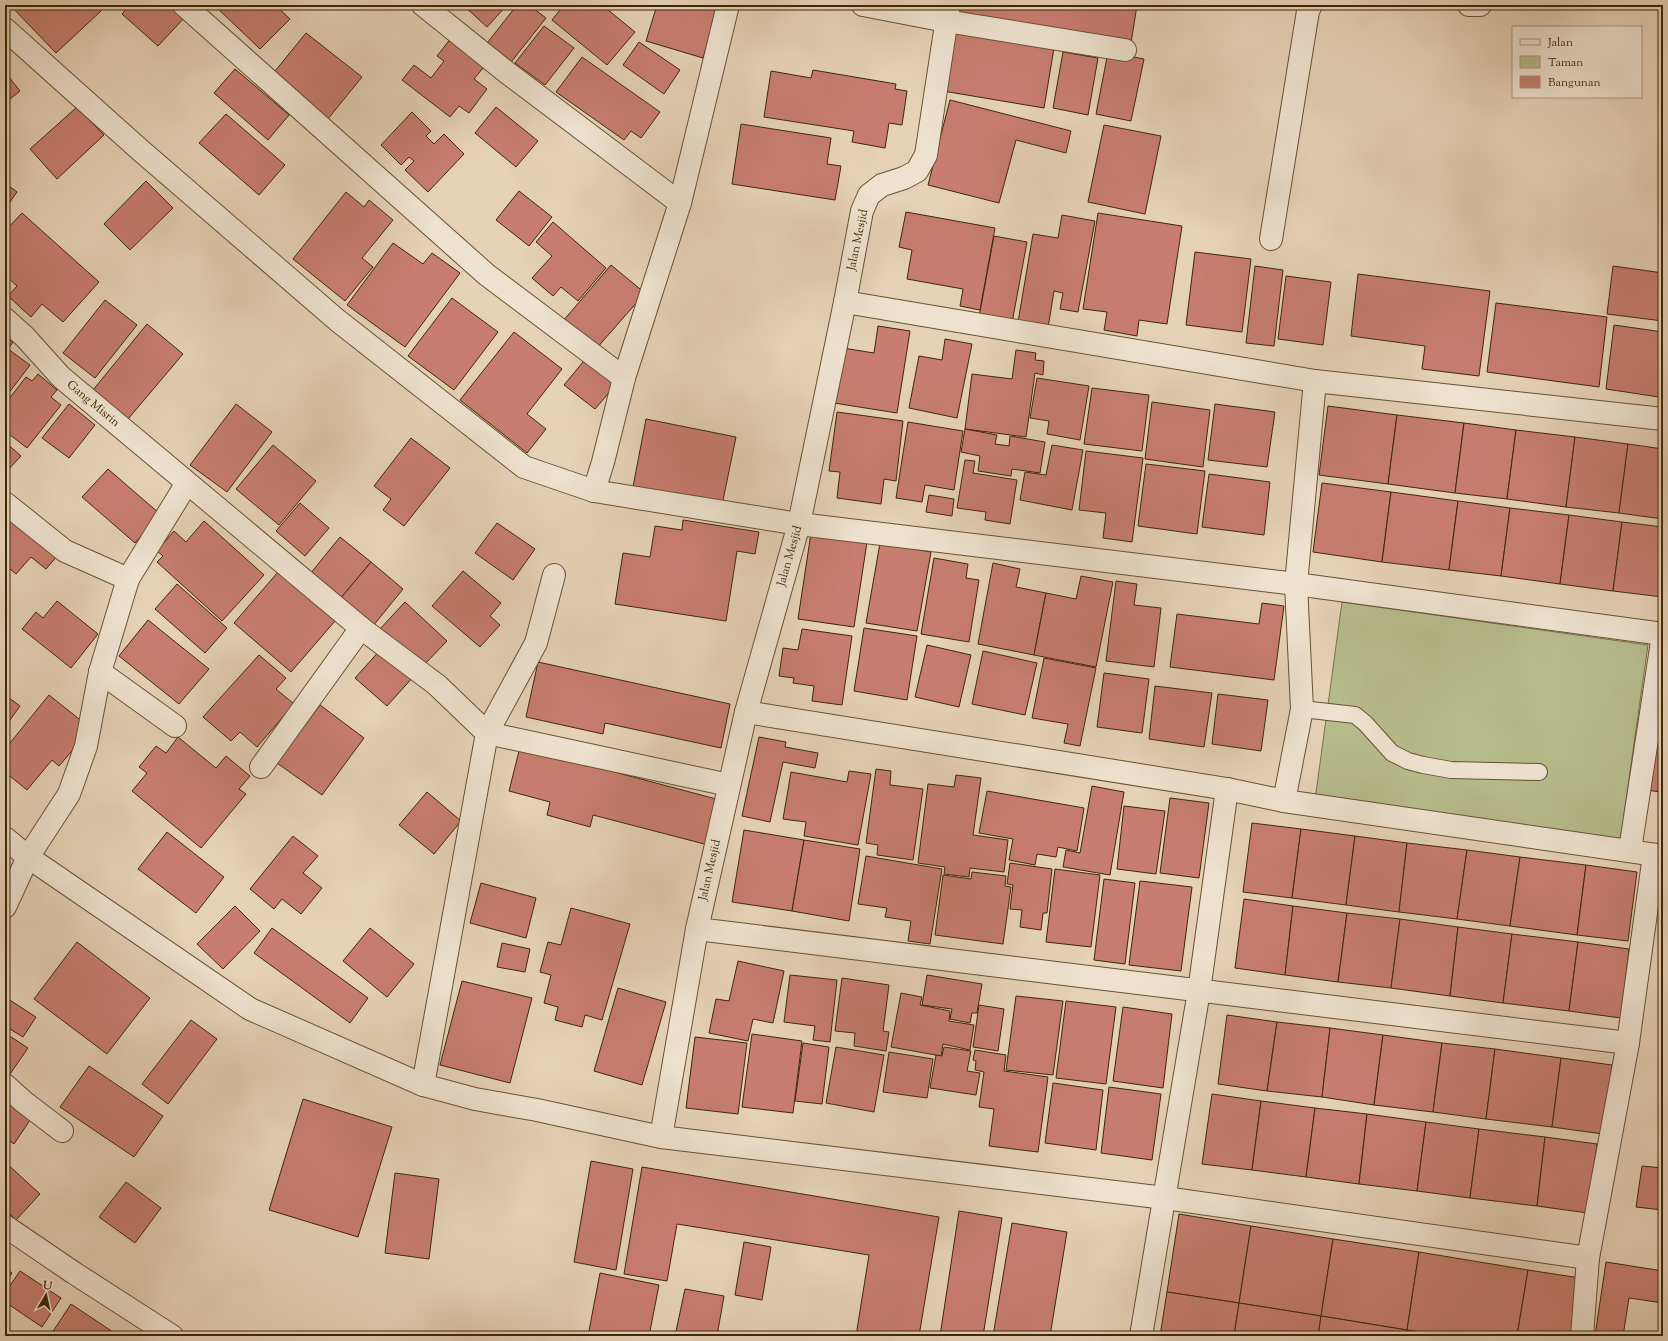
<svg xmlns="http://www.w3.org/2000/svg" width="1668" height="1341" font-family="'Sorts Mill Goudy',serif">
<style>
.green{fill:#b6bb8c;stroke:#7a7149}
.building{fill:#c77d6f;stroke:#3f2706}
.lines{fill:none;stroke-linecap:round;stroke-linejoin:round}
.lane-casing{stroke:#685232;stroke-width:18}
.street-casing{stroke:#685232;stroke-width:24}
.lane{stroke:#eee1cf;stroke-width:16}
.street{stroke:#eee1cf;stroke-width:22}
.labels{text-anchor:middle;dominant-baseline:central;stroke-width:3;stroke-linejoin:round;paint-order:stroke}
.street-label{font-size:12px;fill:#3f2706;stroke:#eee1cf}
</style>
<rect width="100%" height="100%" fill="#e5d1b5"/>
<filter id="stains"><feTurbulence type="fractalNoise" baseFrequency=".005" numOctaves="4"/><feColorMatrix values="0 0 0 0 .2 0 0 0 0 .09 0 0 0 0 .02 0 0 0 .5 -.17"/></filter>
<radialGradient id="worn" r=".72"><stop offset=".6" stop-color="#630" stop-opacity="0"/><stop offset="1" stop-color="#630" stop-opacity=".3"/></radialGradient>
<!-- green -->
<path class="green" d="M1342,602L1648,645L1620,843L1315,800Z"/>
<!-- building -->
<g class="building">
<path d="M10,5H95L101,11L56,53Z"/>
<path d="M130,5H171L185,17L158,46L122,14Z"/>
<path d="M214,5H275L290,19L260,49Z"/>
<path d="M463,5H507L487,27Z"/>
<path d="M517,5H529L546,18L508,66L484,47Z"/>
<path d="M564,5H602L635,32L607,65L552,20Z"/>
<path d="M657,5H720L703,58L646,41Z"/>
<path d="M956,5H1137L1131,43L955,15Z"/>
<path d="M955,24L1055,42L1044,108L943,91Z"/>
<path d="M544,26L574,48L545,85L515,63Z"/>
<path d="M306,33L362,77L327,120L271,76Z"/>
<path d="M452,37L487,63L474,79L487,89L469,113L459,106L450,117L402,80L414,65L431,78L444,61L437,56Z"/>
<path d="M639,42L680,70L664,94L623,65Z"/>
<path d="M1063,52L1098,58L1088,115L1053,108Z"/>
<path d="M1108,52L1144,59L1131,121L1096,114Z"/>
<path d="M582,57L660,112L641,138L631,131L624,140L556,92Z"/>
<path d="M235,69L289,115L268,140L214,93Z"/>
<path d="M813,70L896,84L895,89L907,91L902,125L889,123L885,148L852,142L854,131L764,117L771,71L811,78Z"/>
<path d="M5,72L20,91L5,103Z"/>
<path d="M950,100L1071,131L1066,153L1016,140L999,203L928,185Z"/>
<path d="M77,107L104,135L57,179L30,149Z"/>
<path d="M496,107L538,141L516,167L475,133Z"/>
<path d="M412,112L431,131L426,136L434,144L444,134L464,154L428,192L405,170L414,161L409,157L401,165L381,145Z"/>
<path d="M226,114L285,165L259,195L199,143Z"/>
<path d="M741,124L831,138L827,164L841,166L835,200L732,184Z"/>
<path d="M1104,125L1161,136L1145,214L1088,202Z"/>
<path d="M146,181L173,208L130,250L104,224Z"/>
<path d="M5,183L17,192L5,209Z"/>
<path d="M519,191L552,217L529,246L496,220Z"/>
<path d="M346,192L364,207L369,200L393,220L362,258L373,267L345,301L293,259Z"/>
<path d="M906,212L995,228L980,310L960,306L963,289L907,279L912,250L899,247Z"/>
<path d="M22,213L99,282L63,322L42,304L31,317L8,296L17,286L5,275V231Z"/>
<path d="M1098,213L1182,226L1167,324L1139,320L1137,336L1104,330L1107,312L1083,309Z"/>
<path d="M1062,215L1095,221L1078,312L1060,309L1063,293L1054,291L1048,328L1018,322L1033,234L1058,238Z"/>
<path d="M553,222L606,268L578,301L561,287L553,296L532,278L552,256L536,242Z"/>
<path d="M994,236L1027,242L1012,323L979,317Z"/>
<path d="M393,243L423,264L432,253L460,273L405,347L347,305Z"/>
<path d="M1195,252L1251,259L1242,332L1186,325Z"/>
<path d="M611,265L645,293L596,349L563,321Z"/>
<path d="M1255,266L1283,270L1274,346L1246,343Z"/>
<path d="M1613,266L1663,273V321L1607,314Z"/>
<path d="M1358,274L1490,291L1479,376L1422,369L1425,346L1351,336Z"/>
<path d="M1286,276L1331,282L1323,345L1278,339Z"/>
<path d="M452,298L498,332L454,390L408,356Z"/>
<path d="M105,300L137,325L95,378L63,353Z"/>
<path d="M1496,303L1607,317L1599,387L1487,372Z"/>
<path d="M147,324L183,354L128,419L93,390Z"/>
<path d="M1614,325L1663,332V364L1659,397L1606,389Z"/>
<path d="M878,326L910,331L897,413L834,403L843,348L874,353Z"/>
<path d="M514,332L562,369L527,414L546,429L527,453L460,400Z"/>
<path d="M5,336L13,342L8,349L30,365L5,398Z"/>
<path d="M945,339L972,344L957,418L909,408L919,356L942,360Z"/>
<path d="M1016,350L1036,353L1035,360L1044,361L1043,375L1035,373L1026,437L965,429L972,374L1012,379Z"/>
<path d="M588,356L619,381L595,409L564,385Z"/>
<path d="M38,374L57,390L51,397L61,405L27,448L5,431V404L26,377L32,381Z"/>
<path d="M1037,378L1089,386L1080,440L1047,434L1049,421L1030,418Z"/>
<path d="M1092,388L1149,395L1142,451L1084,444Z"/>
<path d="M1152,402L1210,410L1203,467L1145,459Z"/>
<path d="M69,404L95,425L69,458L42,438Z"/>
<path d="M236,404L272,432L227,492L190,465Z"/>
<path d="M1215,404L1275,412L1267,467L1208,460Z"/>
<path d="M1328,406L1397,415L1388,484L1319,475Z"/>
<path d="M837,412L903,421L896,481L884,479L881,504L837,498L840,472L829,471Z"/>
<path d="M1397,415L1464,423L1455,493L1388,484Z"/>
<path d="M646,419L736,437L721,510L632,492Z"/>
<path d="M908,422L963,431L954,490L925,485L922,502L896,498Z"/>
<path d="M1464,423L1516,430L1507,499L1455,493Z"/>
<path d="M965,429L997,435L995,444L1009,446L1010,436L1045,442L1040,473L1012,469L1011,476L978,471L980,456L961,452Z"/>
<path d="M1516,430L1575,437L1566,507L1507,499Z"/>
<path d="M1575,437L1628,444L1619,513L1566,507Z"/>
<path d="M411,438L450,468L404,526L383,510L391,499L374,486Z"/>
<path d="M5,442L21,456L5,473Z"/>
<path d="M1628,444L1663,449V519L1619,513Z"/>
<path d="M273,445L316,481L279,525L236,489Z"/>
<path d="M1052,445L1083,450L1072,510L1020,500L1025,472L1046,475Z"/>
<path d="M1086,451L1143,458L1132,542L1103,538L1106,513L1079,510Z"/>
<path d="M965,460L975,461L973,473L1017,480L1010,524L985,520L986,512L957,508Z"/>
<path d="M1146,464L1205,471L1197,534L1138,526Z"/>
<path d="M108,469L160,514L135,543L82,497Z"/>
<path d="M1209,474L1270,482L1264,535L1202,527Z"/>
<path d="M1322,483L1391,492L1382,562L1313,552Z"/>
<path d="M1391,492L1458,501L1449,570L1382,562Z"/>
<path d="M929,495L954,499L952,516L926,512Z"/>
<path d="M1458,501L1510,508L1501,576L1449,570Z"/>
<path d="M300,503L329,528L305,556L276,531Z"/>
<path d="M1510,508L1569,515L1560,584L1501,576Z"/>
<path d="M5,511L58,555L46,569L31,557L16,574L5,565Z"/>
<path d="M1569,515L1622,522L1613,591L1560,584Z"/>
<path d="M683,520L759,532L755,554L737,551L726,621L615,604L623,553L650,557L655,526L682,530Z"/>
<path d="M204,521L264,575L222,621L157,562L163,556L157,551L174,531L186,542Z"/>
<path d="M1622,522L1663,527V597L1613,591Z"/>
<path d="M497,523L535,549L513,580L475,553Z"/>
<path d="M811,533L867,542L854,627L798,619Z"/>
<path d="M340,537L371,562L340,599L310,574Z"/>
<path d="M880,543L931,552L917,631L866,623Z"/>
<path d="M934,558L968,564L966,578L979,580L969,642L921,634Z"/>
<path d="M371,562L403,589L373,626L340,599Z"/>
<path d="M993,563L1020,569L1016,587L1046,593L1034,655L978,644Z"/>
<path d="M463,571L501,603L490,616L500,625L480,647L432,606Z"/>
<path d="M278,572L335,621L291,672L234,623Z"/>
<path d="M1081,576L1113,582L1096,667L1034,655L1046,593L1076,599Z"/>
<path d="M1116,581L1137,584L1134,605L1161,608L1154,667L1106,661Z"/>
<path d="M177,584L227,628L205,653L155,609Z"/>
<path d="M57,601L98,634L71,668L22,629L36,612L43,618Z"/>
<path d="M405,602L447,641L421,668L379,630Z"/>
<path d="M1262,603L1284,606L1274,680L1170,667L1177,614L1259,624Z"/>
<path d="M148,620L209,669L179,704L119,656Z"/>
<path d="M864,628L917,636L907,700L854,691Z"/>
<path d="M802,629L852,636L842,705L812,701L814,686L793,683L794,678L779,676L783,648L798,650Z"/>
<path d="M927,645L971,655L959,707L915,697Z"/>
<path d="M382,648L414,676L387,706L355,678Z"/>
<path d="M983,651L1037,663L1025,715L972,704Z"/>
<path d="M259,655L286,678L276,689L294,704L257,747L240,732L231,741L203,717Z"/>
<path d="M1044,658L1096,668L1080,746L1064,743L1068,724L1032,718Z"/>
<path d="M538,662L730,704L721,748L605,723L603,734L526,717Z"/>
<path d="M1104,673L1149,679L1142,733L1097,727Z"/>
<path d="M1155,686L1212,693L1204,747L1149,739Z"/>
<path d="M1218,694L1268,700L1261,751L1212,744Z"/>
<path d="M5,695L20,706L5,727Z"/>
<path d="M49,695L84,723L77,731L84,737L59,766L52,760L27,790L5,772V749Z"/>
<path d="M320,705L364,738L322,795L277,763Z"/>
<path d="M1652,734L1663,735V792L1644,790Z"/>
<path d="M178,737L216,768L226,756L250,776L239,789L246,794L201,848L132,791L147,773L139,767L156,746L166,753Z"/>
<path d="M759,737L786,742L785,747L818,753L815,768L783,762L770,822L742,816Z"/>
<path d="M520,747L720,800L708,845L593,815L590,827L547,815L550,802L509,791Z"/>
<path d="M876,769L891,771L890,785L923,789L913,860L877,855L878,845L866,843Z"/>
<path d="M849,771L871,774L858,845L804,836L806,822L783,819L791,772L847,782Z"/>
<path d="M956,775L981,778L973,835L1008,840L1004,872L970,868L969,877L944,874L945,867L918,863L928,784L954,787Z"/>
<path d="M1092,786L1124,792L1110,875L1063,867L1066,850L1080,853Z"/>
<path d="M987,791L1084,808L1077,851L1058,847L1056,857L1037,854L1035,865L1009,860L1013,839L979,833Z"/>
<path d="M427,792L461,821L434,854L399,825Z"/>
<path d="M1170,798L1209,803L1199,878L1160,873Z"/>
<path d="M1124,806L1165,811L1156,874L1117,869Z"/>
<path d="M1252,823L1301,829L1292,898L1243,892Z"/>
<path d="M1301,829L1355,836L1346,905L1292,898Z"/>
<path d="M744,830L804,840L792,911L732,902Z"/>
<path d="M167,832L224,877L196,913L138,869Z"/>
<path d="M293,836L318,856L303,873L322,888L301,914L282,899L274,909L250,889Z"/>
<path d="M1355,836L1407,843L1399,912L1346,905Z"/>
<path d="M804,840L860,849L849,921L792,911Z"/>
<path d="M1407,843L1467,850L1457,919L1399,912Z"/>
<path d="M1467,850L1520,857L1510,926L1457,919Z"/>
<path d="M866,856L942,869L930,944L908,941L911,921L885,917L887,908L858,904Z"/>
<path d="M1520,857L1586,865L1577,935L1510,926Z"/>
<path d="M1010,863L1052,869L1047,913H1043L1041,930L1020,927L1022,910L1010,909L1013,885L1007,884Z"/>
<path d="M1586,865L1637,872L1628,941L1577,935Z"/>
<path d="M1055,869L1100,875L1091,947L1046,942Z"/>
<path d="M972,872L1006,876L1005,886L1011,887L1003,944L935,935L943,875L971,879Z"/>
<path d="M1104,879L1135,883L1125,964L1094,960Z"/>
<path d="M1140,881L1192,887L1181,971L1129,965Z"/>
<path d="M481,883L536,898L526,938L470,923Z"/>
<path d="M1244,899L1293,906L1285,975L1235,968Z"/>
<path d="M235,906L260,931L223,969L197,944Z"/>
<path d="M1293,906L1347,913L1338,982L1285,975Z"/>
<path d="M571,908L630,924L602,1020L585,1015L582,1027L555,1020L558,1007L544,1003L551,975L540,972L548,942L561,945Z"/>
<path d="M1347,913L1400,919L1391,988L1338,982Z"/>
<path d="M1400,919L1458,927L1450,996L1391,988Z"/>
<path d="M1458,927L1512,934L1503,1003L1450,996Z"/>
<path d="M272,928L368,998L350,1023L254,953Z"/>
<path d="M370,928L414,964L387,997L343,961Z"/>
<path d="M1512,934L1578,942L1569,1011L1503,1003Z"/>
<path d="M77,942L150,998L107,1054L34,999Z"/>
<path d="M1578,942L1629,949L1621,1018L1569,1011Z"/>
<path d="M502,943L530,949L525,972L497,967Z"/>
<path d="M738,961L784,971L773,1023L753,1019L748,1041L709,1033L716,999L729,1001Z"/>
<path d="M790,975L837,980L830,1042L813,1040L815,1026L784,1022Z"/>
<path d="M927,975L982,984L977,1013H972L970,1023L950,1019L952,1009L922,1005Z"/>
<path d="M842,978L889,985L883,1031L889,1032L886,1051L854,1046L855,1033L835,1031Z"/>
<path d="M462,981L532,998L510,1083L440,1065Z"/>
<path d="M618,988L666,1002L642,1085L594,1071Z"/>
<path d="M901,993L922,997L920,1005L950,1011L949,1021L974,1025L970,1050L943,1044L941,1056L891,1047Z"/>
<path d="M1016,996L1063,1001L1053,1075L1006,1070Z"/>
<path d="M5,997L36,1017L23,1037L5,1026Z"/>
<path d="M1066,1001L1116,1007L1106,1084L1056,1078Z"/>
<path d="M979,1005L1004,1009L998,1051L973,1047Z"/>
<path d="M1123,1007L1172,1014L1163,1088L1113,1081Z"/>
<path d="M1227,1015L1277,1022L1267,1091L1218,1084Z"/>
<path d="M191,1020L217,1039L168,1104L142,1084Z"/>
<path d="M1277,1022L1330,1028L1322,1097L1267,1091Z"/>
<path d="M1330,1028L1383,1035L1374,1105L1322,1097Z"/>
<path d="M5,1033L28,1048L8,1077L5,1074Z"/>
<path d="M752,1034L802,1041L793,1113L742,1107Z"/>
<path d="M1383,1035L1442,1043L1433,1112L1374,1105Z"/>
<path d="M695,1037L747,1043L738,1114L686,1108Z"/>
<path d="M803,1043L829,1047L822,1104L795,1101Z"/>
<path d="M1442,1043L1495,1049L1486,1119L1433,1112Z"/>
<path d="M836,1047L884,1055L874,1112L826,1103Z"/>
<path d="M944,1047L971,1051L967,1071L980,1073L976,1095L930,1088L936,1055L942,1056Z"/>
<path d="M1495,1049L1561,1058L1552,1127L1486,1119Z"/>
<path d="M975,1050L1006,1055L1004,1071L1048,1077L1038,1152L989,1146L994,1109L979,1107L984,1072L975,1070L976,1061L973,1060Z"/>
<path d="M889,1052L933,1059L927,1098L883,1092Z"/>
<path d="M1561,1058L1612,1065L1603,1134L1552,1127Z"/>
<path d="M89,1066L163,1116L134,1157L60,1107Z"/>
<path d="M1053,1083L1103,1090L1096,1150L1045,1143Z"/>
<path d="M1109,1087L1161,1094L1152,1160L1101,1153Z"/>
<path d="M1212,1094L1261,1101L1252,1170L1202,1164Z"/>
<path d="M5,1098L32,1117L14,1144L5,1138Z"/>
<path d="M303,1099L392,1127L358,1237L269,1210Z"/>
<path d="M1261,1101L1315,1108L1306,1177L1252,1170Z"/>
<path d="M1315,1108L1367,1114L1359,1184L1306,1177Z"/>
<path d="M1367,1114L1426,1122L1417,1191L1359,1184Z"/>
<path d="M1426,1122L1479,1129L1470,1198L1417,1191Z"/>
<path d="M1479,1129L1545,1137L1537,1206L1470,1198Z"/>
<path d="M1545,1137L1597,1144L1588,1213L1537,1206Z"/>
<path d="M591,1161L633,1169L616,1270L574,1262Z"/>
<path d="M5,1162L40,1194L16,1220L5,1209Z"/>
<path d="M1642,1166L1663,1168V1210L1636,1207Z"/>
<path d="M642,1167L939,1217L919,1336H856L869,1255L677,1224L667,1281L624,1274Z"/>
<path d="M395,1173L439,1179L429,1259L385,1253Z"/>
<path d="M126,1182L161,1208L135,1243L99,1217Z"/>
<path d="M959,1211L1002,1218L983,1336H940Z"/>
<path d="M1179,1214L1251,1226L1239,1303L1167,1292Z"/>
<path d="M1012,1223L1067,1232L1050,1336H993Z"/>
<path d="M1251,1226L1333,1239L1321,1316L1239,1303Z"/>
<path d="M1333,1239L1419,1252L1407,1330L1321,1316Z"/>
<path d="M744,1242L771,1247L762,1300L735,1295Z"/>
<path d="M1419,1252L1528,1270L1517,1336H1446L1407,1330Z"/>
<path d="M1606,1262L1663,1271V1303L1629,1298L1623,1336H1595Z"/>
<path d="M5,1268L12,1273L5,1283Z"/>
<path d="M1528,1270L1580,1278L1571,1336H1517Z"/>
<path d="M20,1271L61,1298L42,1327L5,1302V1293Z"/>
<path d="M600,1273L659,1285L649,1336H588Z"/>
<path d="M685,1289L724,1296L717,1336H675Z"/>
<path d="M1167,1292L1239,1303L1234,1336H1160Z"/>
<path d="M1239,1303L1321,1316L1318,1336H1234Z"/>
<path d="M71,1304L119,1336H50Z"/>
<path d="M1321,1316L1407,1330L1406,1336H1318Z"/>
<path d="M1407,1330L1446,1336H1406Z"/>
</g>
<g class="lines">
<!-- lane casing -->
<g class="lane-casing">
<path id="lane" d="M1302,709L1355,715L1365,723L1392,753L1408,761L1423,765L1451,770L1539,772"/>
</g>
<!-- street casing -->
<g class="street-casing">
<g id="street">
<path d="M184,5L487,275L624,378"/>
<path d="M423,5L505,71L680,203"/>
<path d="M728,5L680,203L624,378L603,462L594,491L799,524L1296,584L1663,634"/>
<path d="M863,5L946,21L1125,50"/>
<path d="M1469,5H1480"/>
<path d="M5,29L139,149L337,320L524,467L594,491"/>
<path d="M1271,239L1308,11L1311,5"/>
<path d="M845,302L1315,381L1663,419"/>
<path d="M5,319L25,337L61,377L361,628L437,685L487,733L729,785"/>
<path d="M5,503L65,551L128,579"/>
<path d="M100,672L175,726"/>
<path d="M746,712L1227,789L1284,801L1663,856"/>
<path d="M261,767L361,628"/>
<path d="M1284,801L1302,709L1296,584L1315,381"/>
<path d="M5,838L28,857L250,1009L423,1085L475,1099L537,1110L661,1137L1165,1198L1588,1258"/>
<path d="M1630,850L1663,635"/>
<path d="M5,907L28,857L69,794L86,746L100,672L128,579L187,483"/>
<path d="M697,929L1628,1043"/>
<path d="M5,1085L24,1102L62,1131"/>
<path d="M423,1085L487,733L536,643L554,575"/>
<path d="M661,1137L697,929L746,712L799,524L845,302L862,211L869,195L882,185L904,178L917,171L926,155L949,5"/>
<path d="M5,1226L74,1273L172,1336"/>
<path d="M1141,1336L1199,991L1227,789"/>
<path d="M1582,1336L1588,1258L1628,1043L1654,855"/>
</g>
</g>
<!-- lane -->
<use href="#lane" class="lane"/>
<!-- street -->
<use href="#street" class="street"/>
</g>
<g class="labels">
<!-- street labels -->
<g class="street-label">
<text transform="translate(858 240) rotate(-78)">Jalan Mesjid</text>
<text transform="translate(93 404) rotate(40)">Gang Misrin</text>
<text transform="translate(790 556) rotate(-74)">Jalan Mesjid</text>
<text transform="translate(710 870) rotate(-77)">Jalan Mesjid</text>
</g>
</g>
<!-- margin -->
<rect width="1668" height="1341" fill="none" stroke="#e5d1b5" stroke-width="20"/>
<rect x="6" y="6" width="1656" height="1329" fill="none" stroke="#3f2706" stroke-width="2"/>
<rect x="10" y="10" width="1648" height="1321" fill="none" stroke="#3f2706"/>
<!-- legend -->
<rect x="1512" y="26" width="130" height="72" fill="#eee1cf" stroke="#a8977f"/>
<rect x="1520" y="39" width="20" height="6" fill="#eee1cf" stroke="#a8977f"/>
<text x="1548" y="46" font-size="12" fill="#3f2706">Jalan</text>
<rect x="1520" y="56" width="20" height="12" fill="#b6bb8c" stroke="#a8977f"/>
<text x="1548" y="66" font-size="12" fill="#3f2706">Taman</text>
<rect x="1520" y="76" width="20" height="12" fill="#c77d6f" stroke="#a8977f"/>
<text x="1548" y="86" font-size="12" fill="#3f2706">Bangunan</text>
<!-- north arrow -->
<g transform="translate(46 1295) rotate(9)" stroke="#eee1cf" stroke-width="3" paint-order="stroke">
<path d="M0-3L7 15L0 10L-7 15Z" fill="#3f2706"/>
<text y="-6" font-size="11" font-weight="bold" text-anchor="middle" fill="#3f2706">U</text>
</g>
<rect width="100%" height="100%" filter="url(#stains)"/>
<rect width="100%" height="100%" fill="url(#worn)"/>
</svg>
